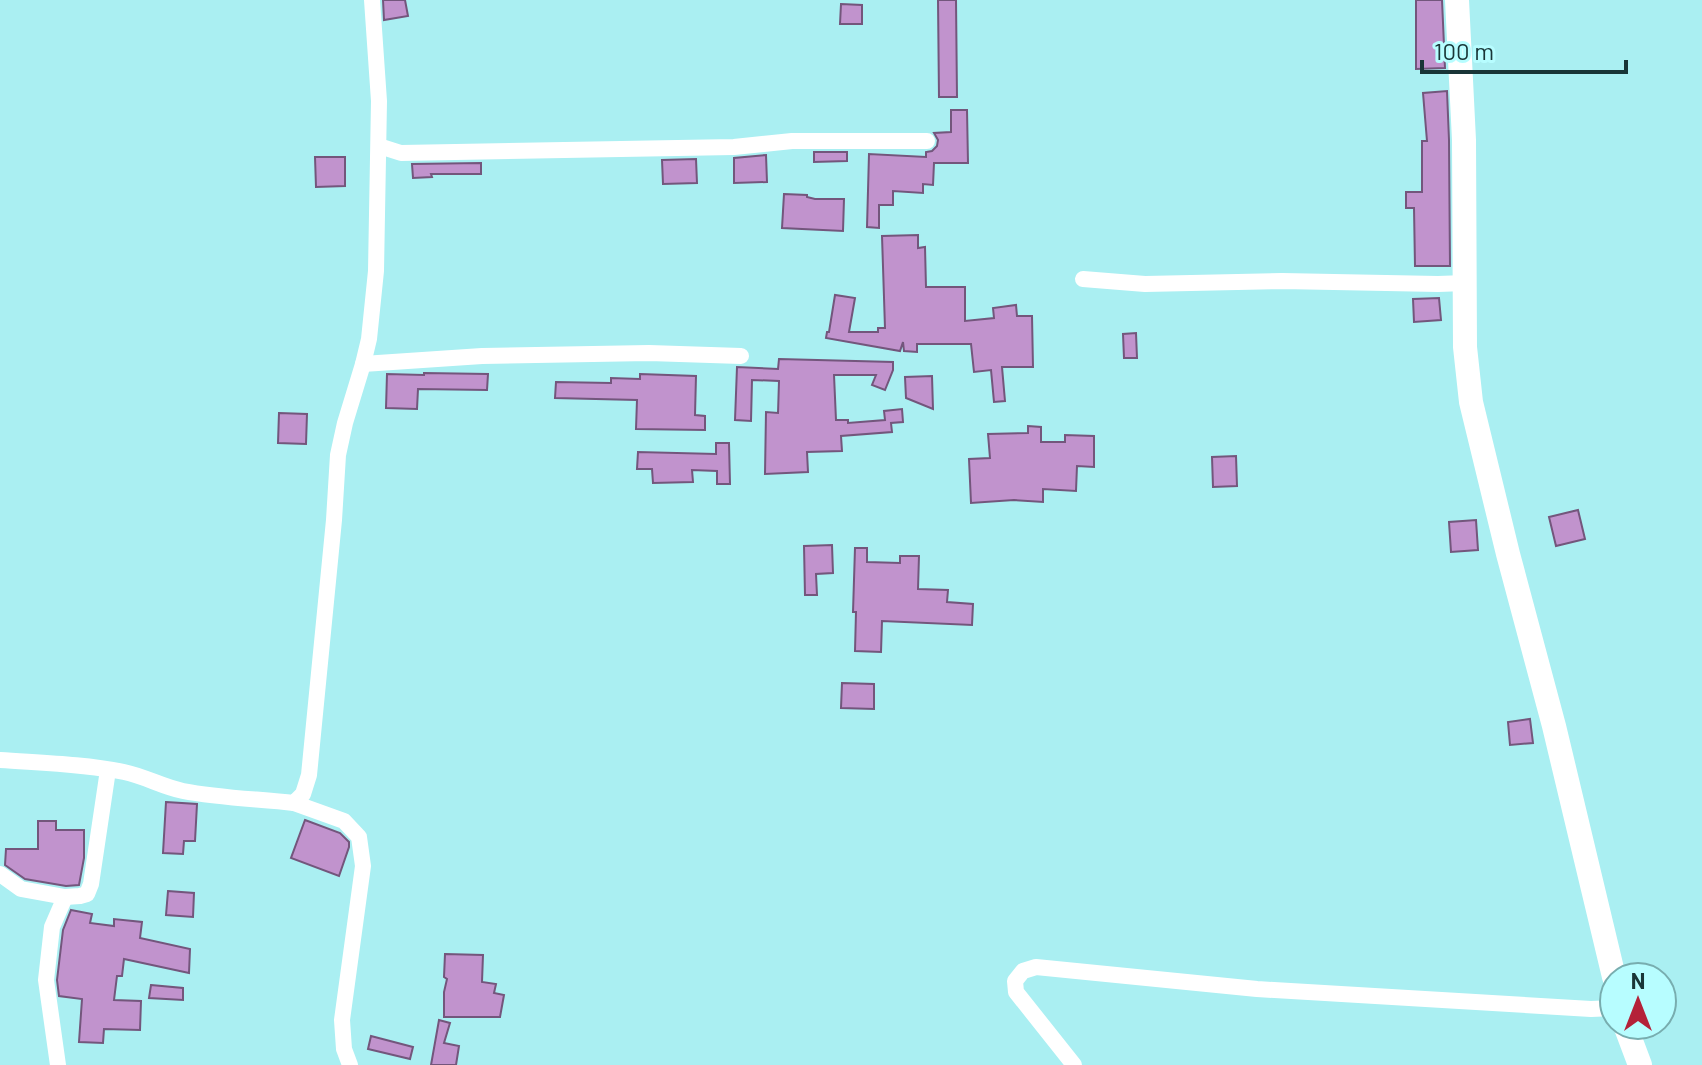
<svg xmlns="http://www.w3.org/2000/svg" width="1702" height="1065" font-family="Barlow,sans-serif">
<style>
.building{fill:#c193cd;stroke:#73567c;stroke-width:2}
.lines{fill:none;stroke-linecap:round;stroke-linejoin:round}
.street{stroke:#fff;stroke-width:16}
.secondary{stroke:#fff;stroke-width:24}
</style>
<rect width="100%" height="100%" fill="#aaeff2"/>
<!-- building -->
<g class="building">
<path d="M383,0H405L408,16L384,20Z"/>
<path d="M938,0H956L957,97H939Z"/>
<path d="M1416,0H1442L1445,68L1416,69Z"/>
<path d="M841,4L862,5V24H840Z"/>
<path d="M1447,91L1449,140L1450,266H1415L1414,208H1406V192H1422V141H1427L1423,93Z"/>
<path d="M951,110H967L968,163H934L933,185L923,184V193L893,191V205H879V228L867,227L869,154L926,157V152L932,151L937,146L938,140L934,133L951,132Z"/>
<path d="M814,152H847V161L814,162Z"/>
<path d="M766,155L767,182L734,183V158Z"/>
<path d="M315,157H345V186L316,187Z"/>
<path d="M696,159L697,183L663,184L662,160Z"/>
<path d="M481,163V174H431L432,177L413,178L412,164Z"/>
<path d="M784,194L807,195V197L815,199H844L843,231L782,228Z"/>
<path d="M918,235V248L925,247L926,287H965V321L994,318L993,308L1016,305L1017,316H1032L1033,367H1002L1005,401L994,402L991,370L974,372L971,344H917V352L904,351L903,342L900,351L826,338L827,332H829L835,295L855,298L849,332H878V328H885L882,236Z"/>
<path d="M1439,298L1441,320L1414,322L1413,299Z"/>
<path d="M1136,333L1137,358H1124L1123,334Z"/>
<path d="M779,359L893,362V370L885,390L872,385L876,375H834L836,420H848V423L885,420L884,411L902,409L903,422L891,423L892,432L841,436L842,451L807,452L808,472L765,474L766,412L778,413L779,381L752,380L751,421L735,420L737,367L778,369Z"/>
<path d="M424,373L488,374L487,390L418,389L417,409L386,408L387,374L424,375Z"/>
<path d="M640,374L696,376L695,415L705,416V430L636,429L637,400L555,398L556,382L611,383V378L640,379Z"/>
<path d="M932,376L933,409L906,398L905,377Z"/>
<path d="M279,413L307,414L306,444L278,443Z"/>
<path d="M1028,426L1041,427V442H1065V435L1094,436V467L1077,466L1076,491L1043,489V502L1014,500L971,503L969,459L990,458L988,434L1028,433Z"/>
<path d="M716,443H729L730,484H717V471L692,470L693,482L653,483L652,469H637L638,452L716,454Z"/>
<path d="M1236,456L1237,486L1213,487L1212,457Z"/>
<path d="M1578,510L1585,539L1556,546L1549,517Z"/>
<path d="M1476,520L1478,550L1451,552L1449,522Z"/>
<path d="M832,545L833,573L816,574L817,595H805L804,546Z"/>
<path d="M855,548H867V562L900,563V556H919L918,589L948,590L947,602L973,604L972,625L882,621L881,652L855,651L856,612H853Z"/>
<path d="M842,683L874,684V709L841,708Z"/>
<path d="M1530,719L1533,743L1510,745L1508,722Z"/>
<path d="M166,802L197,804L195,841H184L183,854L163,853Z"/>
<path d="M305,820L340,833L349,842V847L339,876L291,858Z"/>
<path d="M38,821H56V830H84V858L79,885L66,886L25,879L5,865L6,849H38Z"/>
<path d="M168,891L194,893L193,917L166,915Z"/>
<path d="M71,910L92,914L90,923L114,926V919L142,922L140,938L190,949L189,973L124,959L122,976H117L114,1000L141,1001L140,1030L104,1029L103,1043L79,1042L82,999L59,996L57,980L63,930Z"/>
<path d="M445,954L483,955L482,982L496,984L494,993L504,995L500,1017H444V992L447,979L444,977Z"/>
<path d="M151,985L183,988V1000L149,998Z"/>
<path d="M439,1020L450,1023L444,1043L459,1046L456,1065H431Z"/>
<path d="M371,1036L413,1047L410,1059L368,1049Z"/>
</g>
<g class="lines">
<!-- street -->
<g class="street">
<path d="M379,146L401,153L734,147L792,141H927"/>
<path d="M1083,279L1145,284L1282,281L1438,284L1465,283"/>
<path d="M363,364L482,356L649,353L741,356"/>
<path d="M0,760C41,763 83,764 124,772C144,776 163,787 183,791C219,798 258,799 294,803L303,794L309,775L334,520L338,455L345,423L363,364L369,339L376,271L379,101L372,0"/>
<path d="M294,803L344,821L359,837L363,866L342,1020L344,1049L350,1065"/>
<path d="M0,874L21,889L65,897L80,896L87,894L91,884L108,770"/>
<path d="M58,1065L46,980L52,927L65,897"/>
<path d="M1074,1065L1016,992L1015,981L1023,971L1036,967L1257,989L1591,1009L1614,1008"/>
</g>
<!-- secondary -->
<g class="secondary">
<path d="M1457,0L1464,140L1465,347L1471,402L1508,554L1554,726L1614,977"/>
<path d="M1625,1025L1640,1065"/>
</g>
</g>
<!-- north arrow -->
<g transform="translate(1638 1001)"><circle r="38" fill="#b7fdff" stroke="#78adaf" stroke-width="2"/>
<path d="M0-6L14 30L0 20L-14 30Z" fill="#b42139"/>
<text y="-12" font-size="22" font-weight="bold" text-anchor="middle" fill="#193537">N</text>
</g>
<!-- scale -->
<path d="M1422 60v12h204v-12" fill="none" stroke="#193537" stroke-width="4"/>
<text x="1434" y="60" font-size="24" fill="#193537" stroke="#b7fdff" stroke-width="6" paint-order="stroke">100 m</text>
</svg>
